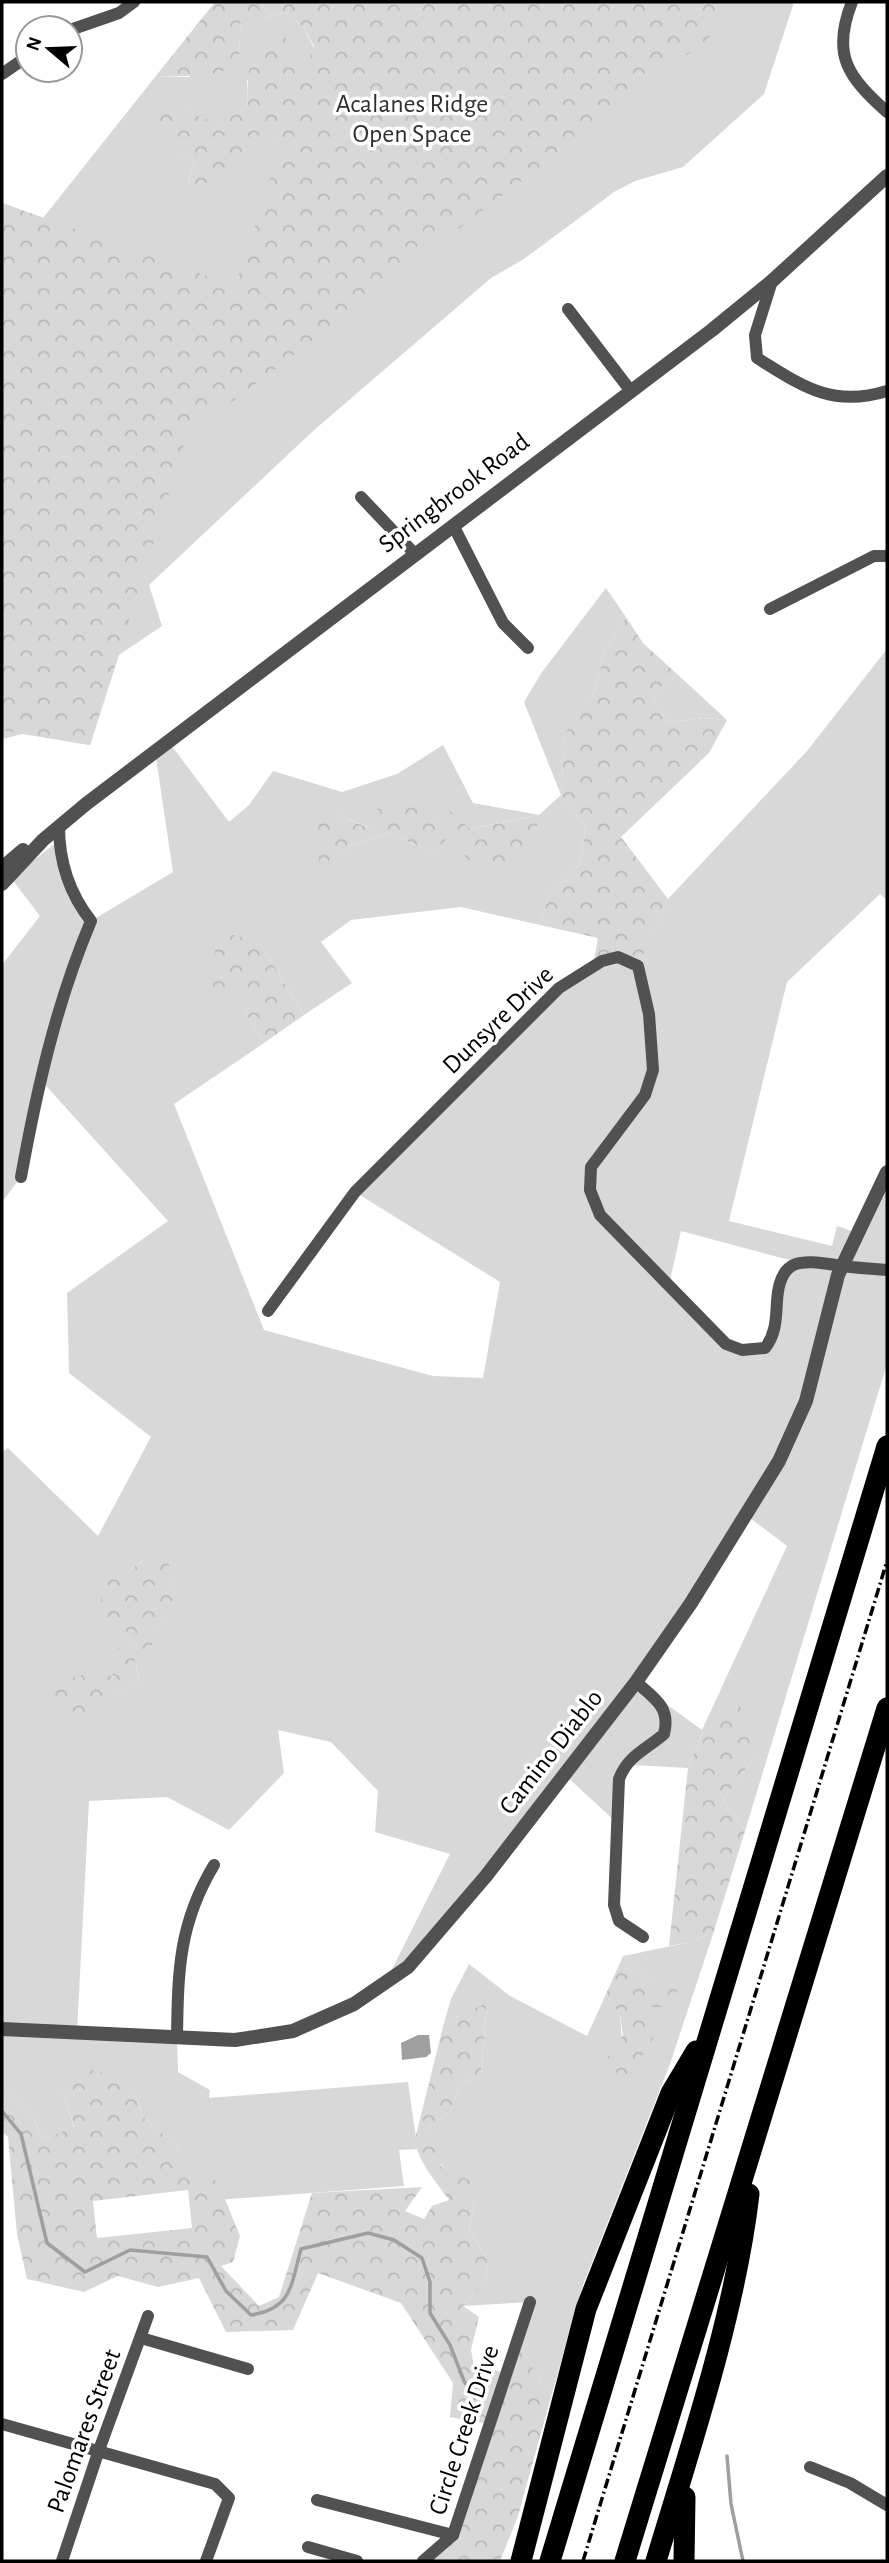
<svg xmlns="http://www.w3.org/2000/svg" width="889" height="2563" font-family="'Alegreya Sans',sans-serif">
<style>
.grass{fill:#d8d8d8;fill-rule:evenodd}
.forest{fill:url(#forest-crowns);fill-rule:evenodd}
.water{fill:#9f9f9f}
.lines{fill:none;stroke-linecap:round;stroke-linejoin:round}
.stream{stroke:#9f9f9f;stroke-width:3.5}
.minor{stroke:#515151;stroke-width:12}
.tertiary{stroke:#515151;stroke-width:14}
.motorway{stroke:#000;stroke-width:21}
.rail{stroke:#000;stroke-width:3.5;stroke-dasharray:10 3.5 2 3.5;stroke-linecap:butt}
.labels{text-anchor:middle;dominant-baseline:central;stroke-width:7;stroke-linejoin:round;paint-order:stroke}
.park-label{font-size:26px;fill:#2f2f2f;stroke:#fff}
.street-label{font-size:26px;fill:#000;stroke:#fff}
</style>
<defs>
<pattern id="forest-crowns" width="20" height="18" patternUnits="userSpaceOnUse" patternTransform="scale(1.75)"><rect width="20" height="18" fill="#d8d8d8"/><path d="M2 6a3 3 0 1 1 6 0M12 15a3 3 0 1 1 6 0" fill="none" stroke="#b8b8b8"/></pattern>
</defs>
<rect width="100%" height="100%" fill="#fff"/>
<!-- grass -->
<g class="grass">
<path d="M427,2H794L764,94L683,167L635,181L614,192L524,259L491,278L313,431L149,585L162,626L119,655L90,745L23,734L2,739V203L43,218L155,77H189L239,54L241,17H264L288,12L304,28L329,78L247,80L248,105C221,126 211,126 182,107L181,154L195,160L188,183L250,133L283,139Z"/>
<path d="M606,588L626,617L604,652L595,692L565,734L561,795L586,827L580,864L549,894L540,925L461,907L351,920L321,942L352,983L304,1015L259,942L246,1014L264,1043L174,1104L264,1330L433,1376L483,1378L500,1282L355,1192L559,988L602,961L638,965L668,899L807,751L887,649V900L880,894L787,982L729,1221L832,1246L837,1226L858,1233L887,1172V1364L745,1831L723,1800L754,1758L703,1731L688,1768L631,1765L619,1779L616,1822L565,1775L486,1876L385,1983L450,1854L375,1832L378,1791L331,1742L278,1730L284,1773L229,1830L167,1797L89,1801L77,2032L177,2036L178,2072L210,2090L209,2098L408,2082L416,2138L451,2111L459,2085L481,2074L487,2004L444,2023L451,1999L469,1964L510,1996L587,2036L606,1994L620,2015L625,2082L639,2007H662L653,1985L623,1956L691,1942L714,1931L670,2064L583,2285L551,2397L517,2341L530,2302L463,2306L486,2281L487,2258L469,2231L475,2199L416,2139L417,2149L399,2150L404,2186L217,2200L176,2168L178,2147L143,2117L135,2092L63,2089L74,2128L43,2140L33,2117L2,2087V1452L8,1448L98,1536L151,1437L69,1373L67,1293L168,1221L39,1078L21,1177L2,1202V965L40,916L11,878L57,842L91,921L173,872L155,751L168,741L229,822L249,805L273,771L342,792L397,774L443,745L473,803L539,815L561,795L524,702L542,672ZM450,812L470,829L538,815L448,837L432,853L391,833L351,845L320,867L338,815L370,828L432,819ZM681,1231L797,1262L778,1282L764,1348L726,1344L669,1285ZM746,1515L787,1546L702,1730L636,1682ZM144,1559L170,1579L181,1604L151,1632L135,1658L139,1681L95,1703L132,1647L125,1628L130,1571Z"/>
<path d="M677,674L727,720L703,718L668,723L651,695Z"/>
</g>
<!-- forest -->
<g class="forest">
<path d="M215,2H737L709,38L187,436L90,745L2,730V203L235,286L283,139L251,134L255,158C232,180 219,183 188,184L195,160L181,154L161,137L159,117L182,107C211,125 221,126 248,105C247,68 247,61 273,35L289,39L303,77L314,46L304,28L288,12L264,17H241L239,55L219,75L155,77Z"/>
<path d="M626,617L643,643L677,674L651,695L668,723L703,718L727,720L709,753L621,837L668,899L638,966L618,957L593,966L598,938L540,925L549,894L580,864L586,827L561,795L565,733L595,692L604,652Z"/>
<path d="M409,795L432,819L450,811L470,829L539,815L534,844L504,862L477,869L448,838L432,853L391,833L351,845L319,868L318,816L338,815L369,828L375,810Z"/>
<path d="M218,931L259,942L304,1015L264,1043L246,1014L249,993L210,986Z"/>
<path d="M168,1556L170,1579L182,1604L151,1632L153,1656L135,1659L139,1681L96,1703L93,1719L65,1712L49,1685L95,1671L114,1677L97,1650L132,1647L125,1628L108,1629L97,1615L107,1577L130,1571L144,1559Z"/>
<path d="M740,1704L754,1758L723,1800L745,1831L714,1931L691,1942L669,1946L688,1768L703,1731Z"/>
<path d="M623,1956L652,1984L675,1978L679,1999L662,2007H640L655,2035L625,2082L605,2061L623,2035L620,2015L606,1994Z"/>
<path d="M487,2003L481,2074L459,2085L451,2111L416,2138L434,2140L441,2166L473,2182L475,2199L469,2231L487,2258L486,2281L463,2306L479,2317L471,2350L474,2366L506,2373L517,2341L551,2397L518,2516L500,2561H423L453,2535L489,2424L450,2417L453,2383L401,2303L318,2273L293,2330L226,2332L199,2278L158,2287L118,2276L84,2292L27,2279L17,2234L8,2137L2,2132V2087L33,2117L43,2140L74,2127L63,2089L68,2071L90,2070L112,2075L135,2092L143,2117L178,2147L177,2168L188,2176L215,2179L217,2199H225L240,2236L233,2262L221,2266L259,2306L279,2297L312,2193L422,2187L405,2211L424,2219L432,2206L449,2200C436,2181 418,2163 415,2139L444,2023ZM188,2190L192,2228L97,2238L93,2201Z"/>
</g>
<!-- water -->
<path class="water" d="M418,2035H429L431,2053L426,2057L402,2060L401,2043Z"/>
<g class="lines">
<!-- stream -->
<g class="stream">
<path d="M2,2111L21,2134L47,2243L85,2272L130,2250L207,2257L226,2291L251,2315C292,2309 291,2285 301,2249L368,2233L394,2240L422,2258L430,2282V2313L450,2345L464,2381L475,2398"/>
<path d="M727,2456L731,2504L743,2561"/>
</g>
<!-- minor -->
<g class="minor">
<path d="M852,2C831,55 848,77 887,112"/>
<path d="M70,30L119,13L134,2"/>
<path d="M2,74L28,56"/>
<path d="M772,281L755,335L757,358C802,386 832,408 887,391"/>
<path d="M568,309L630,390"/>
<path d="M361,497L414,553"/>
<path d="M453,525L503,623L528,648"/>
<path d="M770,609L874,556H887"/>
<path d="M21,1177C37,1089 56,1004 91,921C69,893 59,861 59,826"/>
<path d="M268,1311L355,1192L559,988L602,961L618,957L638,966L649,1014L653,1070L645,1095L591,1167L590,1190L600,1215L726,1344L742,1350L765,1348C776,1334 776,1319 777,1301C780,1253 806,1261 843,1266C858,1268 873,1269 887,1270"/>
<path d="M636,1682C654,1698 671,1707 664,1734C647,1749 628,1755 619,1779L614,1905L619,1921L643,1937"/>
<path d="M177,2036C178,1970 179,1923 214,1865"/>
<path d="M141,2338L248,2369"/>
<path d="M2,2424L215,2484L229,2498L206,2561"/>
<path d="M810,2467L850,2483L887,2505"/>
<path d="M317,2500L453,2535"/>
<path d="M308,2547L357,2561"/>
<path d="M62,2561L99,2450L148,2316"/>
<path d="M423,2561L453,2535L530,2302"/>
</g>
<!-- tertiary -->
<g class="tertiary">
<path d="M2,868L23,850"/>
<path d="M2,884L43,840L86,804L712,330L772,281L887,176"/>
<path d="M2,2029L235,2040L293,2031L354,2004L408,1967L486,1876L636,1682L691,1603L779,1461L806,1401L838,1275L887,1172"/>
</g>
<!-- motorway -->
<g class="motorway">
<path d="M521,2561L586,2309L671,2093L696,2051"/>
<path d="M550,2561L887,1446"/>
<path d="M625,2561L887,1708"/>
<path d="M656,2561C691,2445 735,2314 749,2194"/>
<path d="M684,2561L685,2497"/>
</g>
<!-- rail -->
<path class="rail" d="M583,2561L887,1561"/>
</g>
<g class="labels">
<!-- park labels -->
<g class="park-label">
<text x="412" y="104">Acalanes Ridge<tspan x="412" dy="30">Open Space</tspan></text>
</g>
<!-- street labels -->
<g class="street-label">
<text transform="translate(454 493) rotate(-37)">Springbrook Road</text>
<text transform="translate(498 1020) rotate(-44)">Dunsyre Drive</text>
<text transform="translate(551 1752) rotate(-52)">Camino Diablo</text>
<text transform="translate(464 2430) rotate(-72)">Circle Creek Drive</text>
<text transform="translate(84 2431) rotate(-70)">Palomares Street</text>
</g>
</g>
<!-- border -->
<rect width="889" height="2563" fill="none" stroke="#000000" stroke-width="7"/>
<!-- north arrow -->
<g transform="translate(49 49) rotate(289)"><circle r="33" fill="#ffffff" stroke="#999999" stroke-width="2"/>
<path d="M0-5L12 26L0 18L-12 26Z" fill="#000000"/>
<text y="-10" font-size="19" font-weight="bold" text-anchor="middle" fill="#000000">N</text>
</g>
</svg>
